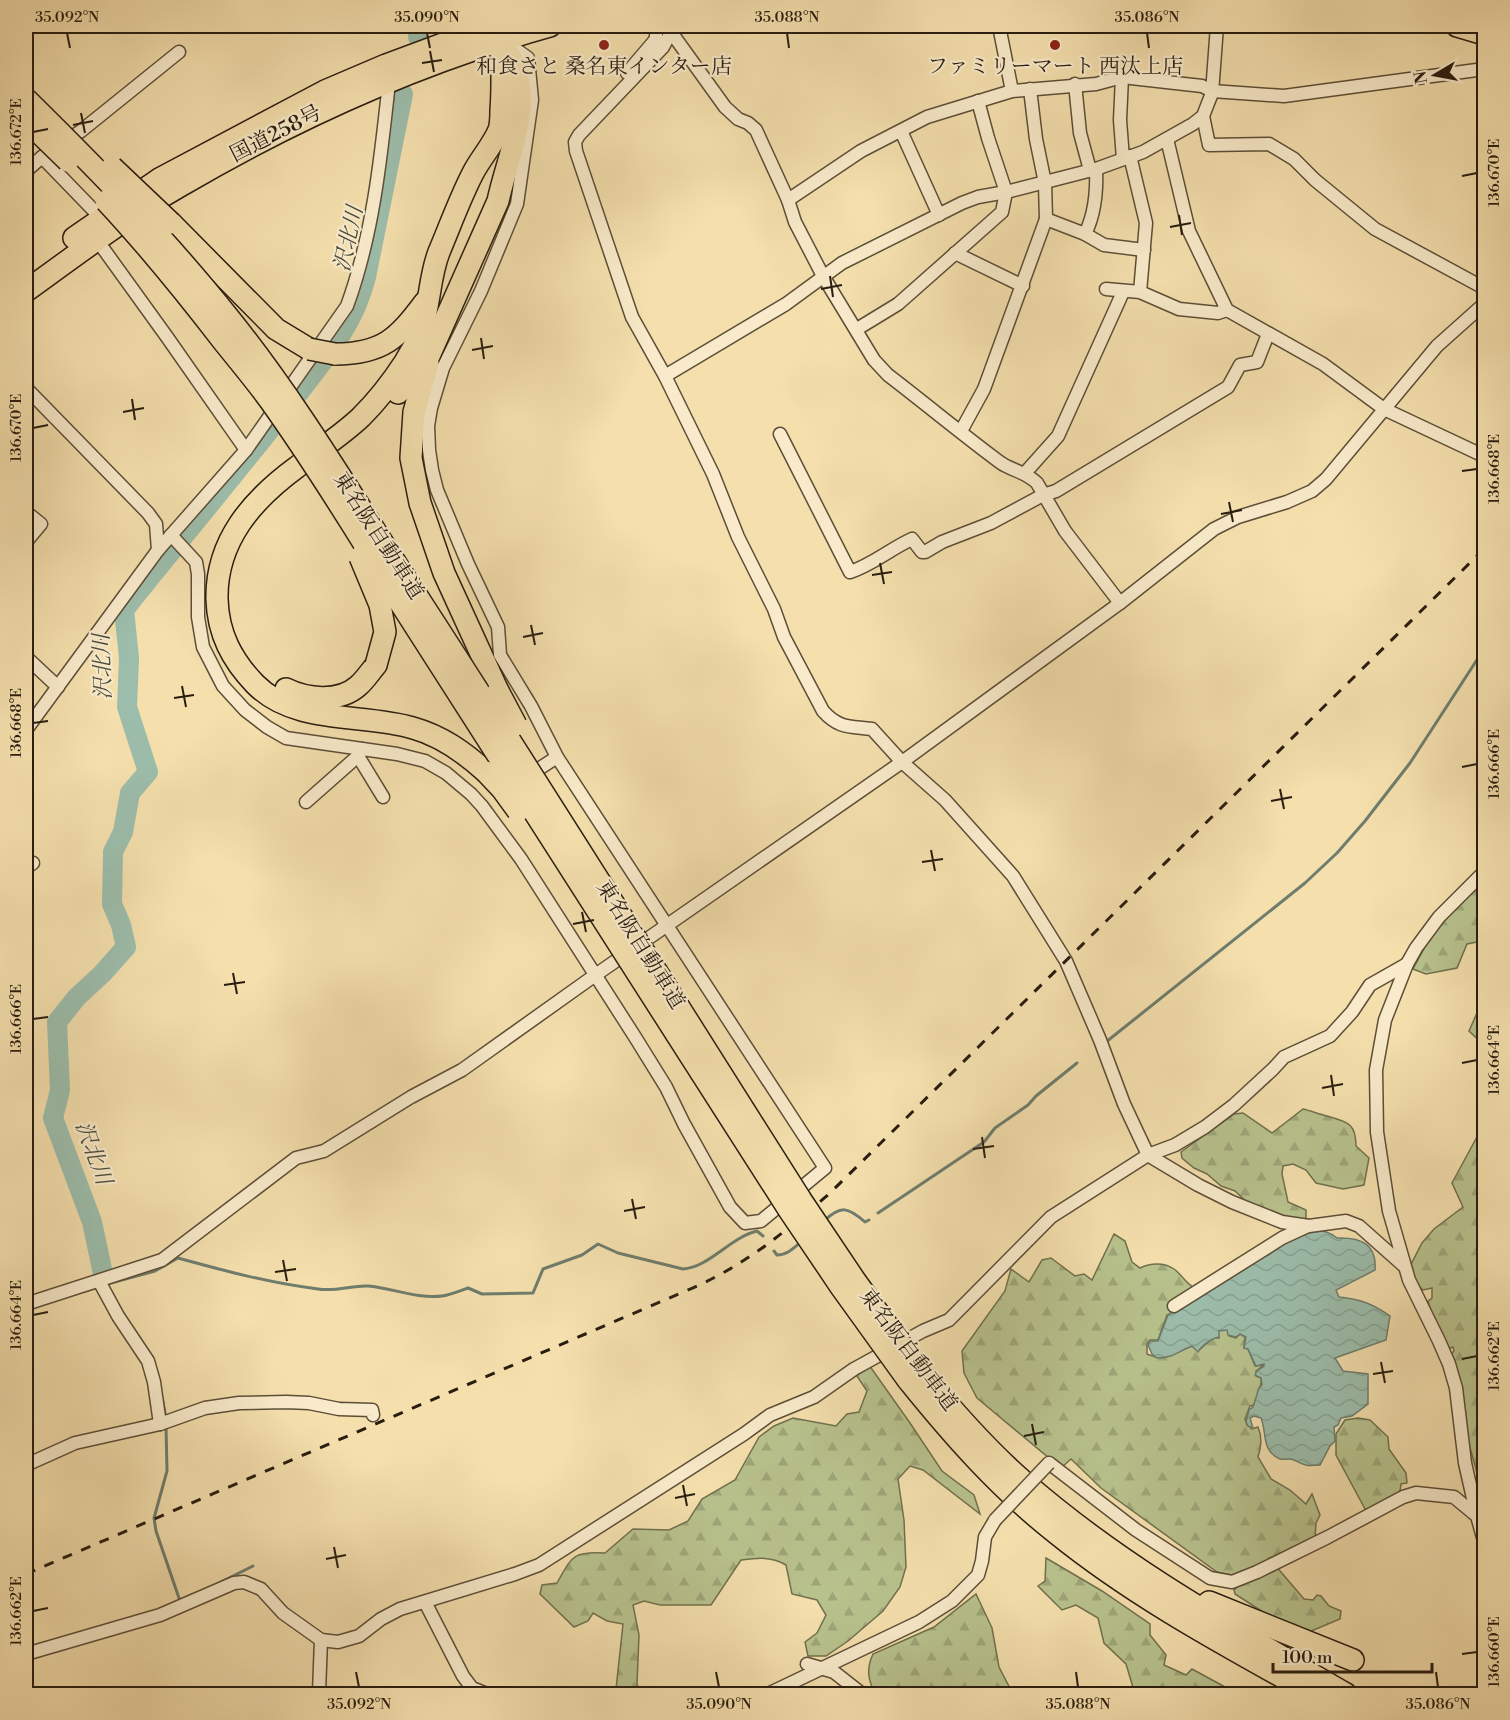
<svg xmlns="http://www.w3.org/2000/svg" width="1510" height="1720" font-family="'Libre Bodoni','Noto Serif JP',serif">
<style>
.forest{fill:url(#forest-firs);stroke:#70704e;stroke-width:1.5}
.water{fill:url(#water-waves);stroke:#6e7d6d;stroke-width:1.5}
.lines{fill:none;stroke-linecap:round;stroke-linejoin:round}
.stream{stroke:#6e7d6d;stroke-width:3}
.river{stroke:#9cbdab;stroke-width:20}
.street-casing{stroke:#5c4e37;stroke-width:15}
.highway-casing{stroke:#291d10;stroke-width:24}
.street{stroke:#f8eaca;stroke-width:12}
.highway{stroke:#f4dfad;stroke-width:21}
.rail{stroke:#291d10;stroke-width:3;stroke-dasharray:10 10;stroke-linecap:butt}
.street-bridge-casing{stroke:#5c4e37;stroke-width:15;stroke-linecap:butt}
.highway-bridge-casing{stroke:#291d10;stroke-width:24;stroke-linecap:butt}
.street-bridge{stroke:#f8eaca;stroke-width:12}
.highway-bridge{stroke:#f4dfad;stroke-width:21}
.ticks{fill:none;stroke:#291d10;stroke-width:2}
.poi-dot{fill:#8f2418;stroke:#f8eaca;stroke-width:2}
.labels{text-anchor:middle;dominant-baseline:central;stroke-width:4.5;stroke-linejoin:round;paint-order:stroke}
.poi-label{font-size:21px;fill:#291d10;stroke:#f8eaca}
.street-label{font-size:21px;fill:#291d10;stroke:#f8eaca}
.water-label{font-size:22px;font-style:italic;fill:#4c4d3e;stroke:#f8eaca}
.neatline{fill:none;stroke:#291d10;stroke-width:2}
.ticks-label{font-size:15px;text-anchor:middle;fill:#291d10}
</style>
<defs>
<pattern id="forest-firs" width="22" height="20" patternUnits="userSpaceOnUse" patternTransform="scale(1.5)"><rect width="22" height="20" fill="#b8c28d"/><path d="M5 1l3.5 6h-7zM16 11l3.5 6h-7z" fill="#9ea679"/></pattern>
<pattern id="water-waves" width="16" height="10" patternUnits="userSpaceOnUse" patternTransform="scale(1.5)"><rect width="16" height="10" fill="#9cbdab"/><path d="M0 5q4-4 8 0t8 0" fill="none" stroke="#86a292"/></pattern>
</defs>
<rect width="100%" height="100%" fill="#f4dfad"/>
<filter id="stains"><feTurbulence type="fractalNoise" baseFrequency=".00333" numOctaves="4"/><feColorMatrix values="0 0 0 0 .2 0 0 0 0 .09 0 0 0 0 .02 0 0 0 .5 -.17"/></filter>
<radialGradient id="worn" r=".72"><stop offset=".6" stop-color="#630" stop-opacity="0"/><stop offset="1" stop-color="#630" stop-opacity=".3"/></radialGradient>
<!-- forest -->
<g class="forest">
<path d="M1484,877V947L1477,942L1467,944L1457,968L1426,974L1413,969L1432,934Z"/>
<path d="M1484,997V1045L1469,1031Z"/>
<path d="M1303,1109C1311,1111 1319,1114 1327,1116C1346,1122 1356,1122 1356,1146L1369,1158L1364,1185L1343,1189L1316,1183L1306,1170L1293,1164L1283,1166L1282,1174L1288,1202L1306,1210V1218L1296,1224L1253,1208L1235,1191L1221,1186L1207,1174L1194,1168L1182,1158L1181,1152L1234,1114L1243,1113L1272,1133Z"/>
<path d="M1484,1124V1512L1476,1469L1448,1370L1450,1355L1454,1351L1453,1347L1447,1349L1440,1345L1428,1301L1432,1298V1288L1423,1290L1406,1274L1422,1243L1434,1229L1463,1207L1452,1183Z"/>
<path d="M1114,1234L1125,1241L1132,1262L1140,1268C1150,1263 1164,1262 1174,1269C1181,1274 1185,1282 1193,1287L1177,1310L1167,1315L1158,1340H1150L1147,1344V1354C1169,1363 1172,1353 1192,1346L1198,1351L1213,1338H1219L1218,1331L1223,1329L1228,1330L1229,1336L1236,1338L1240,1334L1245,1337L1244,1348L1248,1349L1255,1366L1264,1365L1256,1371V1376L1261,1378C1262,1385 1258,1398 1254,1405L1250,1406L1245,1419L1247,1425L1252,1429L1258,1427C1262,1436 1261,1448 1258,1457L1271,1479L1290,1490L1306,1504L1312,1494L1320,1515L1316,1523L1315,1538L1307,1546L1269,1558L1304,1599L1313,1600L1317,1595L1321,1596L1329,1606L1341,1611L1340,1619L1309,1632L1266,1614L1235,1594L1234,1590L1240,1584L1236,1576L1217,1572L1101,1488L1071,1459L1061,1468L977,1398L964,1373L962,1351L1005,1291L1011,1269L1029,1282L1042,1260L1051,1258L1075,1276L1084,1274L1092,1280Z"/>
<path d="M869,1365L910,1423L942,1471L974,1495L980,1514L923,1470L910,1466L898,1479L904,1520L906,1567L900,1587L883,1611L848,1641L826,1656H808L805,1642L817,1633L826,1615L817,1600L792,1594L786,1565C772,1556 757,1558 741,1560L711,1605H660L644,1601L633,1605L639,1635L637,1684L641,1694H619L616,1689L623,1624L607,1621L593,1613L588,1621L574,1627L540,1594L542,1585L557,1583C572,1557 572,1551 605,1553L633,1529L669,1530L688,1521L702,1499L735,1480L759,1437L774,1426L793,1418L836,1426L847,1414L859,1412L867,1391L857,1376Z"/>
<path d="M1358,1418L1370,1420L1388,1437L1389,1449L1406,1473L1407,1483L1401,1484L1400,1491L1372,1512L1365,1509L1336,1455V1434L1345,1420Z"/>
<path d="M1046,1558L1102,1591L1150,1624V1635L1166,1655L1164,1665L1186,1675L1192,1669L1238,1694H1135L1126,1664L1104,1643L1098,1618L1076,1605L1062,1610L1038,1586L1045,1581Z"/>
<path d="M976,1594L992,1628L999,1667L1013,1694H875C868,1679 866,1669 873,1654L934,1627Z"/>
</g>
<!-- water -->
<path class="water" d="M1313,1230C1323,1230 1330,1232 1337,1238C1361,1237 1377,1244 1375,1270L1336,1290L1339,1297C1360,1299 1373,1304 1390,1316L1386,1340L1335,1358L1343,1371L1368,1374V1404L1352,1416L1341,1418L1338,1425L1334,1427L1335,1441L1330,1446L1320,1465C1305,1466 1306,1466 1294,1460C1289,1458 1285,1460 1280,1459C1261,1451 1267,1432 1261,1418L1254,1416L1250,1418L1253,1428L1248,1426L1246,1422L1249,1410L1253,1407L1259,1388L1262,1385L1261,1378L1255,1375L1257,1371L1264,1366V1364L1256,1366L1248,1349L1244,1348L1246,1337L1240,1334L1236,1337L1228,1335L1227,1330L1219,1331V1337C1212,1338 1201,1346 1198,1352L1192,1346C1176,1352 1176,1357 1157,1358L1152,1354L1148,1345L1150,1341H1158L1168,1315L1294,1234Z"/>
<g class="lines">
<!-- stream -->
<g class="stream">
<path d="M1106,1042L1305,883L1337,853L1365,821L1410,763L1484,649"/>
<path d="M878,1213L984,1142L995,1128L1028,1105L1036,1096L1077,1063"/>
<path d="M824,1221C841,1205 848,1207 865,1222L869,1220"/>
<path d="M774,1251L777,1255C787,1255 794,1248 801,1242"/>
<path d="M108,1286L107,1284L155,1271L178,1258C225,1271 270,1283 318,1289C336,1292 353,1285 368,1286C393,1288 416,1299 442,1296C450,1295 460,1291 468,1288L482,1294L533,1293L543,1269L582,1255L598,1244L618,1253L683,1269C708,1268 731,1237 757,1231L763,1236"/>
<path d="M85,1291L95,1288"/>
<path d="M163,1402L166,1419"/>
<path d="M166,1426L167,1471L154,1518L156,1531L180,1601L181,1600"/>
<path d="M217,1584L253,1566"/>
</g>
<!-- river -->
<g class="river">
<path d="M418,37L419,26"/>
<path d="M103,1274L92,1222L53,1118L60,1090L57,1022L77,997L102,974L126,947L121,925L112,904L113,852L123,832L130,793L148,772L127,707L129,658L124,610C178,542 234,476 287,408C319,366 353,329 366,277L403,94"/>
</g>
<!-- street casing -->
<g class="street-casing">
<g id="street">
<path d="M670,26L671,32L663,47L579,135L575,142L576,151L632,317L665,376L713,474L738,537L774,609L784,637L823,711C839,729 850,726 872,729L902,762L945,800L1013,876L1066,961L1100,1040L1124,1104L1148,1155L1198,1185L1232,1202L1282,1222L1309,1226L1346,1221L1359,1226L1404,1266"/>
<path d="M999,26L1012,91"/>
<path d="M671,32L725,107L738,119L748,123L756,130L788,200L795,222L823,276L874,360L888,375C926,404 963,435 1001,463C1013,471 1026,472 1037,483L1065,531L1120,603"/>
<path d="M627,73L656,39V26"/>
<path d="M1122,77L1120,120L1123,159"/>
<path d="M1075,84L1080,133L1090,170"/>
<path d="M1203,116L1209,145L1269,144L1294,159L1315,180L1375,229L1484,288"/>
<path d="M901,131L939,215"/>
<path d="M1167,139L1189,231L1227,310L1323,364L1384,409L1484,456"/>
<path d="M1130,156L1146,223L1140,292"/>
<path d="M42,157L102,219"/>
<path d="M26,171L42,157L81,131L179,52"/>
<path d="M788,200L861,151L927,117L1012,91L1096,84L1122,77L1202,86L1212,91L1284,96L1484,69"/>
<path d="M1046,219L1085,234L1104,245L1144,250"/>
<path d="M1085,234C1095,214 1097,191 1096,169"/>
<path d="M97,240L167,337L246,450"/>
<path d="M955,253L1023,286"/>
<path d="M1106,289L1140,292L1179,309L1218,313L1227,310"/>
<path d="M857,329L898,304L1002,212L1006,192L988,138L978,101"/>
<path d="M665,376L786,304L842,263L962,203L978,197L1006,192L1096,169L1143,152L1193,124L1203,116L1212,93L1217,26"/>
<path d="M26,388L148,513L156,524L158,550"/>
<path d="M961,431L984,389L1046,219L1045,183L1036,139L1030,89"/>
<path d="M780,434L850,572C872,565 890,549 912,539L922,552H925L942,542L991,523L1043,495L1056,491L1228,387L1240,365L1257,362L1268,334"/>
<path d="M1025,473L1058,436L1123,292"/>
<path d="M26,512L41,524L26,542"/>
<path d="M171,535L196,562L198,574V617L203,647L223,686L245,710L267,727L286,738L397,754L425,761L446,773L471,794L482,806L521,859L635,1037L666,1087L684,1124L730,1207L745,1223L761,1221L825,1168L557,757L531,706L500,655L498,627L468,564L437,490L432,470L429,450L428,426L431,408L443,368L481,291L517,204L532,100L528,58L507,43"/>
<path d="M26,657L58,687"/>
<path d="M26,730L158,550L246,450L347,306C373,235 381,157 389,82"/>
<path d="M358,756L383,797"/>
<path d="M528,776L557,757"/>
<path d="M306,802L358,756L362,749"/>
<path d="M26,868L33,863"/>
<path d="M99,1281L118,1316L148,1361L154,1382L160,1424L205,1408L239,1403L286,1402L309,1403L339,1409L372,1410L373,1415"/>
<path d="M26,1304L162,1260L296,1158L324,1151L411,1097L462,1070L594,976L902,762L1120,603L1214,529L1238,517L1287,502L1312,491L1326,479L1437,346L1484,304"/>
<path d="M1174,1306L1282,1238L1308,1226"/>
<path d="M1049,1463L1136,1530L1210,1578L1232,1582L1257,1572L1328,1537L1403,1497L1416,1493L1454,1497L1477,1516L1484,1541"/>
<path d="M26,1465L75,1443L160,1424"/>
<path d="M1477,1516L1465,1463L1456,1388L1449,1364L1439,1341L1409,1280L1389,1211L1377,1132L1376,1070L1385,1020L1407,964L1416,948L1439,917L1484,872"/>
<path d="M425,1602L463,1676L472,1688L487,1694"/>
<path d="M26,1654L160,1615L234,1583L244,1582L261,1589L283,1613L321,1640L338,1642L359,1636L381,1619L400,1609L515,1574L539,1565L744,1434L770,1415L814,1397L854,1369L923,1331L949,1320L1051,1217L1148,1155L1175,1145L1205,1127L1234,1105L1273,1069L1284,1057L1330,1036L1352,1012L1370,985L1407,964"/>
<path d="M807,1664L834,1672L862,1694"/>
<path d="M316,1694L319,1692L321,1640"/>
<path d="M768,1694L919,1622L952,1601L978,1575L982,1561L985,1537L995,1520"/>
</g>
</g>
<!-- highway casing -->
<g class="highway-casing">
<g id="highway">
<path d="M1457,26L1484,34"/>
<path d="M171,223L276,329L309,349"/>
<path d="M74,238L161,178L325,91L386,65L491,26"/>
<path d="M26,291C76,255 126,217 180,186C296,118 421,62 550,26"/>
<path d="M335,354C383,354 398,338 425,302"/>
<path d="M428,363L414,412L411,458L420,503L444,573L498,691"/>
<path d="M398,393L429,356L498,201C508,154 535,103 510,56"/>
<path d="M286,689C306,699 339,703 358,686C365,680 370,672 376,665"/>
<path d="M486,772C465,753 442,736 413,728C363,713 295,725 255,684C232,660 218,634 217,599C216,541 252,500 297,467C318,450 341,436 361,417C377,401 392,382 405,362C410,353 418,341 421,331C430,306 429,277 439,252C450,226 460,198 473,173C480,159 493,145 499,130C501,124 501,116 501,110C503,86 502,63 501,39"/>
<path d="M920,1371C952,1410 985,1448 1023,1481C1121,1567 1234,1629 1346,1694"/>
<path d="M908,1380C953,1436 1000,1489 1056,1533C1135,1597 1225,1645 1313,1694"/>
<path d="M1209,1602L1353,1660"/>
</g>
</g>
<!-- street -->
<use href="#street" class="street"/>
<!-- highway -->
<use href="#highway" class="highway"/>
<!-- rail -->
<path class="rail" d="M26,1574L667,1299C683,1292 701,1285 717,1276C759,1254 794,1224 829,1194L1484,549"/>
<!-- street-bridge casing -->
<g class="street-bridge-casing">
<path id="street-bridge" d="M995,1520L1049,1463"/>
</g>
<!-- highway-bridge casing -->
<g class="highway-bridge-casing">
<g id="highway-bridge">
<path d="M26,99C97,169 167,240 229,318C300,406 357,505 419,599C548,798 674,1000 801,1200L854,1279L920,1371"/>
<path d="M26,120L68,161"/>
<path d="M112,167L171,223"/>
<path d="M106,201C148,246 186,293 223,341C239,361 256,381 271,402C317,467 360,536 401,604L789,1210L841,1287L908,1380"/>
<path d="M309,349L335,354"/>
<path d="M360,557L380,605L385,632L376,665"/>
<path d="M498,691L516,725"/>
<path d="M486,772L502,789L518,811"/>
</g>
</g>
<!-- street-bridge -->
<use href="#street-bridge" class="street-bridge"/>
<!-- highway-bridge -->
<use href="#highway-bridge" class="highway-bridge"/>
</g>
<!-- ticks -->
<path class="ticks" d="M67,33L70,48M427,33L430,48M787,33L789,48M1147,33L1149,48M430,51L434,72M422,63L442,60M81,113L85,133M73,125L93,121M33,132L48,129M1462,176L1477,173M1179,215L1182,235M1170,227L1191,223M830,276L833,297M821,289L842,285M481,338L484,359M472,350L493,346M132,399L135,420M123,412L144,408M33,428L48,425M1462,471L1477,469M1229,502L1233,522M1221,514L1242,510M880,563L884,584M872,575L892,572M531,625L535,645M523,637L543,633M182,686L186,707M174,698L194,695M33,723L48,721M1462,767L1477,764M1280,789L1284,809M1271,801L1292,797M931,850L935,871M922,862L943,859M582,912L586,932M573,924L594,920M233,973L237,994M224,985L245,982M33,1019L48,1017M1462,1063L1477,1060M1331,1075L1334,1096M1322,1088L1343,1084M982,1137L985,1158M973,1149L994,1146M632,1199L636,1219M624,1211L645,1207M283,1260L287,1281M275,1272L296,1269M33,1315L48,1312M1462,1359L1477,1356M1381,1362L1385,1383M1373,1374L1393,1371M1032,1424L1036,1445M1024,1436L1044,1432M683,1485L687,1506M675,1498L695,1494M334,1547L338,1568M326,1559L346,1555M33,1611L48,1608M1462,1654L1477,1652M356,1672L359,1687M716,1672L719,1687M1076,1672L1078,1687M1436,1672L1438,1687"/>
<!-- markers -->
<g class="poi-dot">
<circle cx="604" cy="45" r="6"/>
<circle cx="1055" cy="45" r="6"/>
</g>
<g class="labels">
<!-- poi labels -->
<g class="poi-label">
<text x="604" y="67">和食さと 桑名東インター店</text>
<text x="1055" y="67">ファミリーマート 西汰上店</text>
</g>
<!-- street labels -->
<g class="street-label">
<text transform="translate(276 134) rotate(-27)">国道258号</text>
<text transform="translate(378 536) rotate(57)">東名阪自動車道</text>
<text transform="translate(640 945) rotate(58)">東名阪自動車道</text>
<text transform="translate(908 1350) rotate(53)">東名阪自動車道</text>
</g>
<!-- water labels -->
<g class="water-label">
<text transform="translate(349 239) rotate(-78)">沢北川</text>
<text transform="translate(103 667) rotate(-92)">沢北川</text>
<text transform="translate(93 1153) rotate(70)">沢北川</text>
</g>
</g>
<!-- margin -->
<rect width="1510" height="1720" fill="none" stroke="#f4dfad" stroke-width="66"/>
<!-- north arrow -->
<g transform="translate(1435 75) rotate(260)" stroke="#f8eaca" stroke-width="4.5" paint-order="stroke">
<path d="M0-4.5L10 22L0 15L-10 22Z" fill="#291d10"/>
<text y="-9" font-size="16" font-weight="bold" text-anchor="middle" fill="#291d10">N</text>
</g>
<!-- scale -->
<path d="M1273 1663v9h159v-9" fill="none" stroke="#291d10" stroke-width="3"/>
<text x="1282" y="1663" font-size="18" fill="#291d10" stroke="#f8eaca" stroke-width="4.5" paint-order="stroke">100 m</text>
<rect x="33" y="33" width="1444" height="1654" class="neatline"/>
<g class="ticks-label">
<text x="67" y="22">35.092°N</text>
<text x="427" y="22">35.090°N</text>
<text x="787" y="22">35.088°N</text>
<text x="1147" y="22">35.086°N</text>
<text transform="translate(16 132) rotate(-90)" y="5">136.672°E</text>
<text transform="translate(1494 173) rotate(-90)" y="5">136.670°E</text>
<text transform="translate(16 428) rotate(-90)" y="5">136.670°E</text>
<text transform="translate(1494 469) rotate(-90)" y="5">136.668°E</text>
<text transform="translate(16 723) rotate(-90)" y="5">136.668°E</text>
<text transform="translate(1494 764) rotate(-90)" y="5">136.666°E</text>
<text transform="translate(16 1019) rotate(-90)" y="5">136.666°E</text>
<text transform="translate(1494 1060) rotate(-90)" y="5">136.664°E</text>
<text transform="translate(16 1315) rotate(-90)" y="5">136.664°E</text>
<text transform="translate(1494 1356) rotate(-90)" y="5">136.662°E</text>
<text transform="translate(16 1611) rotate(-90)" y="5">136.662°E</text>
<text transform="translate(1494 1652) rotate(-90)" y="5">136.660°E</text>
<text x="359" y="1709">35.092°N</text>
<text x="719" y="1709">35.090°N</text>
<text x="1078" y="1709">35.088°N</text>
<text x="1438" y="1709">35.086°N</text>
</g>
<rect width="100%" height="100%" filter="url(#stains)"/>
<rect width="100%" height="100%" fill="url(#worn)"/>
</svg>
